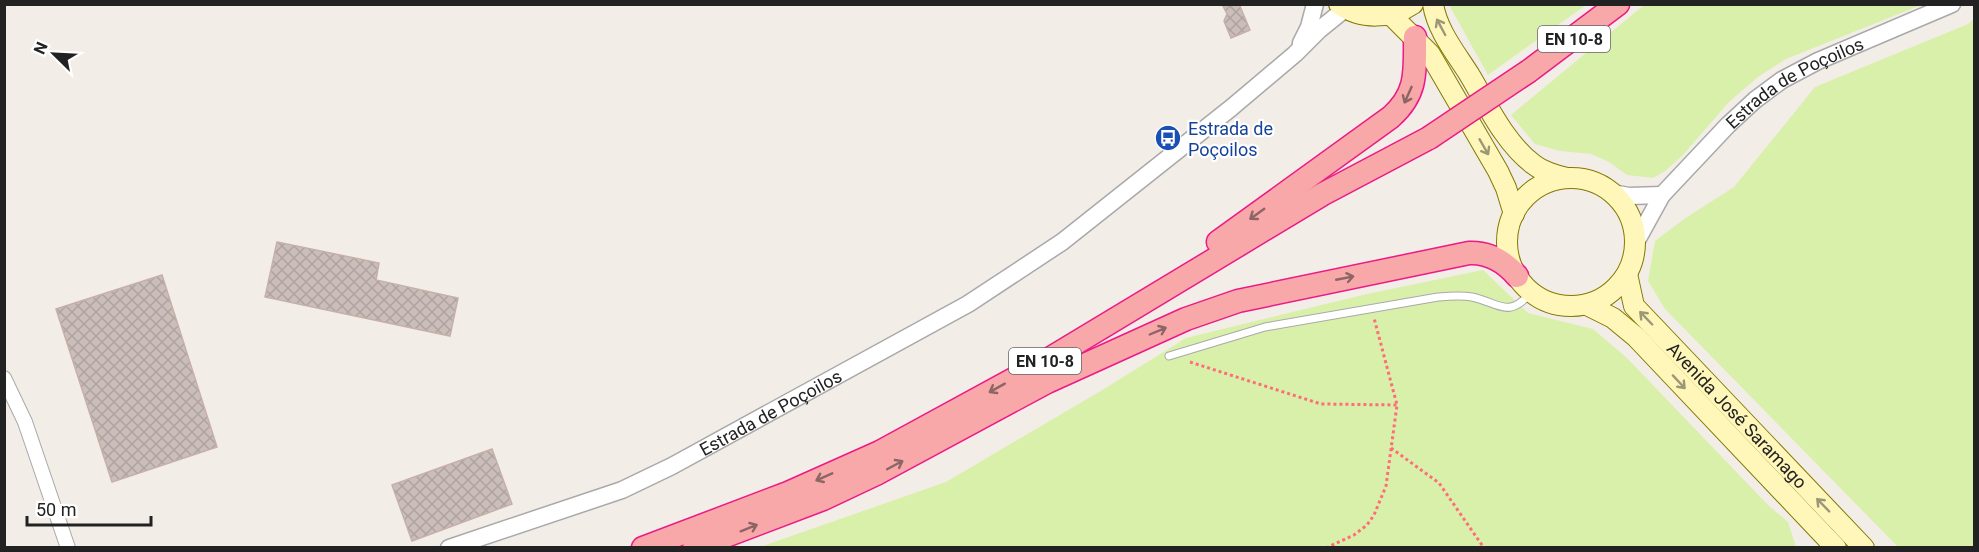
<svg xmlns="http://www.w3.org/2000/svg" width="1979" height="552" font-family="Roboto,sans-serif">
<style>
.grass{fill:#d9f0ab}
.building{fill:url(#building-cross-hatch);stroke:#c6b0a9;stroke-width:1.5}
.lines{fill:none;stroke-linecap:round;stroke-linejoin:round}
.service-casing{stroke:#a9a9a9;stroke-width:9}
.minor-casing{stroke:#a9a9a9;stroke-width:16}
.tertiary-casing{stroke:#a9a9a9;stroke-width:19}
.secondary-casing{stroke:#827900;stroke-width:22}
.trunk-casing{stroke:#ec1a87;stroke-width:25}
.path{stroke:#ff6d77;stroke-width:3;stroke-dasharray:3 3;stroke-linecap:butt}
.service{stroke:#fff;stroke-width:7}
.minor{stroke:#fff;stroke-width:14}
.tertiary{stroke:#fff;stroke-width:16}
.secondary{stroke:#fff6ba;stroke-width:20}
.trunk{stroke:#f8a8a8;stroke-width:22}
.trunk-bridge-casing{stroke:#ec1a87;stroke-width:25;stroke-linecap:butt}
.trunk-bridge{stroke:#f8a8a8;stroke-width:22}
.oneway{stroke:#9c9776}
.oneway2{stroke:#8d6565}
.labels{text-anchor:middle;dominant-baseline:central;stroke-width:4.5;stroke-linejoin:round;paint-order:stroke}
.shield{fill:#fff;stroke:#646464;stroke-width:1.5}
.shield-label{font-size:16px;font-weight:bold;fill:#222}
.street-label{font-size:18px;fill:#222;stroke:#fff}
.transit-label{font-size:18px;fill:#164399;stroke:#fff;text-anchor:start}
</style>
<defs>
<pattern id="building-cross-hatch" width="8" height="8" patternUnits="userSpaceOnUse" patternTransform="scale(1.5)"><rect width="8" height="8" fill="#cbbeba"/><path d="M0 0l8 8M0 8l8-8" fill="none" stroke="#aea3a0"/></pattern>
</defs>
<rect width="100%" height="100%" fill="#f3ede8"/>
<!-- grass -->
<g class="grass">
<path d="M1449,5V4L1586,5L1488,75Z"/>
<path d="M1644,5L1645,4L1921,5L1786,59L1758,77L1729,102L1682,156L1665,171L1653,178L1627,175L1609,162L1591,154L1560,151L1535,144L1511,115Z"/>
<path d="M1974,19V547H1898L1665,309L1648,281L1655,241L1684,219L1734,187L1815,87L1968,24Z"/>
<path d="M1483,270L1528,313L1593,329L1627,358L1769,506L1788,522L1796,547L757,548L946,482L1104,389L1186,338L1367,294Z"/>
</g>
<!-- building -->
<g class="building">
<path d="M1222,4H1239L1250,30L1231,38L1224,21L1227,14Z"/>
<path d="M277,242L379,263L376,280L458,298L450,336L265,297Z"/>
<path d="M162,275L217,447L112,482L56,309Z"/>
<path d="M492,449L512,504L412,541L392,485Z"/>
</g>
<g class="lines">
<!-- service casing -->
<g class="service-casing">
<path id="service" d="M1169,356L1265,327L1438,297C1450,296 1461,295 1472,297C1500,303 1507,319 1531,293"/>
</g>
<!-- minor casing -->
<g class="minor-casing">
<path id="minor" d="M4,378L25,422L68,548"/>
</g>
<!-- tertiary casing -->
<g class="tertiary-casing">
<g id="tertiary">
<path d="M1301,43L1309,27L1315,4"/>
<path d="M1612,193L1629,196L1662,195"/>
<path id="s1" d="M1635,244L1662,195L1728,125L1755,100L1782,80L1818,61L1952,4"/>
<path id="s2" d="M449,548L622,490L672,466L968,304L1062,242L1231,108L1295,54L1319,30L1345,9"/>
</g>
</g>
<!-- secondary casing -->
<g class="secondary-casing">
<g id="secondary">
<path d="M1339,4C1361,20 1391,19 1413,4"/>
<path d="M1433,4C1437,30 1455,52 1469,74C1487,104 1504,142 1533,164C1543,172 1555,175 1567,178"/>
<path d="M1391,15L1430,54L1498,171L1506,188L1514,214"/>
<circle cx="1571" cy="242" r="64"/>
<path id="s3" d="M1627,274L1634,306L1864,548"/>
<path d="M1587,305L1613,318L1636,337L1836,548"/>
</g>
</g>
<!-- trunk casing -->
<g class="trunk-casing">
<g id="trunk">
<path d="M1529,71L1618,4"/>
<path d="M1218,242L1391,117C1418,93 1415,71 1415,37"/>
<path d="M643,548L788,493L880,452L1036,367L1323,194L1429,138"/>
<path d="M694,548L823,499L876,474L1047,382L1186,319L1238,301L1469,253C1489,252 1504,261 1517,276"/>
</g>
</g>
<!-- path -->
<g class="path">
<path d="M1190,362L1321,404L1397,405"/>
<path d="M1391,448L1439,483L1484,548"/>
<path d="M1326,548L1354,535L1367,525L1374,515L1386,486L1397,405L1374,318"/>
</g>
<!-- service -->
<use href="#service" class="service"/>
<!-- minor -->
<use href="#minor" class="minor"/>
<!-- tertiary -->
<use href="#tertiary" class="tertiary"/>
<!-- secondary -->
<use href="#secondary" class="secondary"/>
<!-- trunk -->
<use href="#trunk" class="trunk"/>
<!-- trunk-bridge casing -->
<g class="trunk-bridge-casing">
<path id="trunk-bridge" d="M1429,138L1529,71"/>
</g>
<!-- trunk-bridge -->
<use href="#trunk-bridge" class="trunk-bridge"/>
</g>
<!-- one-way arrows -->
<defs><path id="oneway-shaft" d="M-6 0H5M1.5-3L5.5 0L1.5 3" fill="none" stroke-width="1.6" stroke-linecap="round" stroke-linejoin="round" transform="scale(1.5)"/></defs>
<g class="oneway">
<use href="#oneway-shaft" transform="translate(1441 27) rotate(-118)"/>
<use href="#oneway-shaft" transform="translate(1484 147) rotate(60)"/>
<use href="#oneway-shaft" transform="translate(1646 318) rotate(-134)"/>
<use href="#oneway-shaft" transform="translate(1679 382) rotate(47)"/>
<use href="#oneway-shaft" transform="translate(1823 505) rotate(-134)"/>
</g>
<g class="oneway2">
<use href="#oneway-shaft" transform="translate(1408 95) rotate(114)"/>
<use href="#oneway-shaft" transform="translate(1257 214) rotate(144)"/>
<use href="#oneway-shaft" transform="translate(1345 278) rotate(-11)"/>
<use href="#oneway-shaft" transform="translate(1158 331) rotate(-23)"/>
<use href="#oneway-shaft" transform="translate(997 388) rotate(151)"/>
<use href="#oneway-shaft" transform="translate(895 465) rotate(-28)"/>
<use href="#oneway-shaft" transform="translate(824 477) rotate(156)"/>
<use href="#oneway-shaft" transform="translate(749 528) rotate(-22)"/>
</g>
<!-- icons -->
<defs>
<g id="bus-disc" transform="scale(1.35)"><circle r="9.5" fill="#1a4fb4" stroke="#fff"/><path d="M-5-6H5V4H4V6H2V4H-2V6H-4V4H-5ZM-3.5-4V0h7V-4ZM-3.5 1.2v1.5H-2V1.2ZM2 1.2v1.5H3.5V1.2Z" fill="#fff"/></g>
</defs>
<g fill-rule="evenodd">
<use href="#bus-disc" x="1168" y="138"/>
</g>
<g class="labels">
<!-- shield labels -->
<g class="shield">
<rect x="1538" y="26" width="72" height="26" rx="4.5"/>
<rect x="1009" y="348" width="72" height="26" rx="4.5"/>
</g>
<g class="shield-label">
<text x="1574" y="39">EN 10-8</text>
<text x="1045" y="361">EN 10-8</text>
</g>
<!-- street labels -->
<g class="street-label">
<text stroke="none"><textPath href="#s1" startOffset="232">Estrada de Poçoilos</textPath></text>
<text stroke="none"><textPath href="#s2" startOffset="350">Estrada de Poçoilos</textPath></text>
<text stroke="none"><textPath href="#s3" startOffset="183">Avenida José Saramago</textPath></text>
</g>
<!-- transit labels -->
<g class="transit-label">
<text x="1188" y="128">Estrada de<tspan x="1188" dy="21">Poçoilos</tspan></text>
</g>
</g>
<!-- border -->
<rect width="1979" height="552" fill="none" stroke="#222222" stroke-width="12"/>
<!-- north arrow -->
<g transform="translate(54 54) rotate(294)" stroke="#ffffff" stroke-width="4.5" paint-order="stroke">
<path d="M0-4.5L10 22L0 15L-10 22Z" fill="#222222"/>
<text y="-9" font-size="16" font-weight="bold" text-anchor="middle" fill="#222222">N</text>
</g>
<!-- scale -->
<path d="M27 516v9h124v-9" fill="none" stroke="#222222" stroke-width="3"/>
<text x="36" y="516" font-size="18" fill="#222222" stroke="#ffffff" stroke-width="4.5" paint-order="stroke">50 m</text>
</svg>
